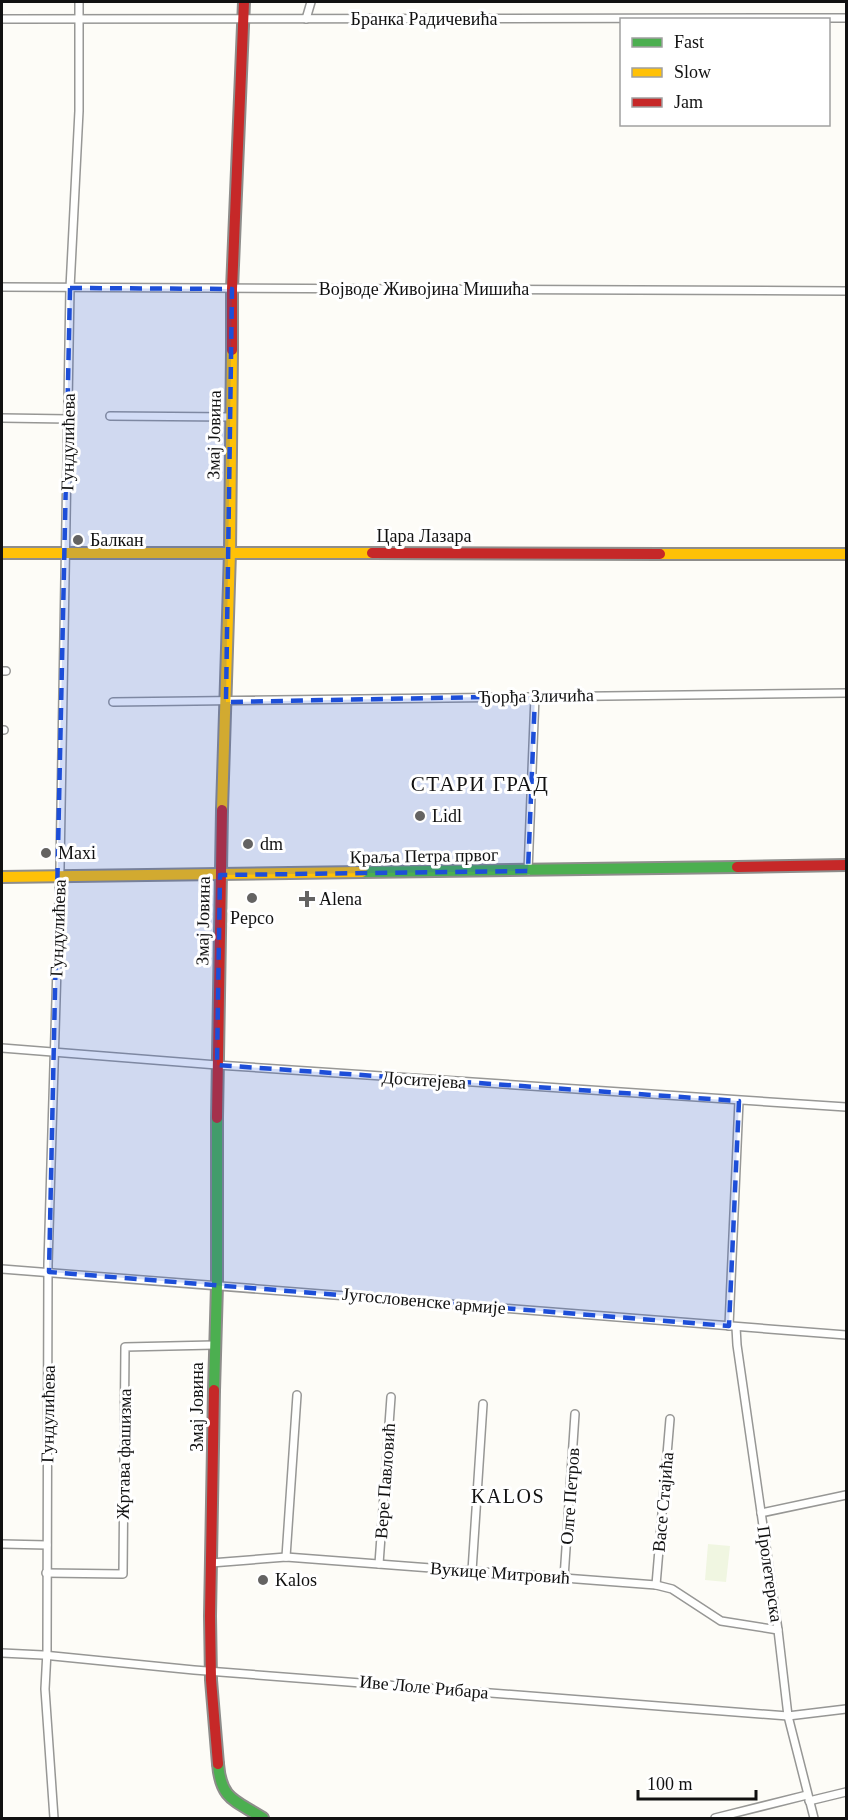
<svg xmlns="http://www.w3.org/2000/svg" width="848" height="1820" font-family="Georgia,serif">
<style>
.pitch{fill:#f0f6e1}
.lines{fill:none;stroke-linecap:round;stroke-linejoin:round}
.street-casing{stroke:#979795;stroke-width:10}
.fast-casing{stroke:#8e8d8b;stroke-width:14}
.slow-casing{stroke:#8e8d8b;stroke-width:14}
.jam-casing{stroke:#8e8d8b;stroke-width:14}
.street{stroke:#fffffe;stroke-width:7}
.fast{stroke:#4caf50;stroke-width:10}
.slow{stroke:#ffc107;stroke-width:10}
.jam{stroke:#c62828;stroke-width:10}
.marked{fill:#1d4ed8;fill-opacity:0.2;stroke:#1d4ed8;stroke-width:4.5;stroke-dasharray:12 8;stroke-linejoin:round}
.poi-dot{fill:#646362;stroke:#fff;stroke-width:2}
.labels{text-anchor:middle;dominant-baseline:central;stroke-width:6;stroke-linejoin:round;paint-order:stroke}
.street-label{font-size:18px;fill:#111;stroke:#fff}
.poi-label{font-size:18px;fill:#111;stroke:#fff;text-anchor:start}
.neighbourhood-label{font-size:20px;letter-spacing:1.5px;fill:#111;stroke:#fff}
.quarter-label{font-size:21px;letter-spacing:1.5px;fill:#111;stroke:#fff}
</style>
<rect width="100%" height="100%" fill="#fdfcf7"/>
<!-- pitch -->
<path class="pitch" d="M708,1544L730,1546L726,1582L705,1580Z"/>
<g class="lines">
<!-- street casing -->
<g class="street-casing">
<g id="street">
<path d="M2,19L846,18"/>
<path d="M306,19L311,2"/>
<path d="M2,287L846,291"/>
<path d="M110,416L231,417"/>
<path d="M2,418L69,419"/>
<path d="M2,671H6"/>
<path d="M113,702L846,693"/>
<path d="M2,730H4"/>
<path d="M528,871L535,696"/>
<path d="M2,1048L217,1065L846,1107"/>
<path d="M2,1269L846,1335"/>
<path d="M729,1326L739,1101"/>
<path d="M736,1327L737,1345L778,1630L788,1716L814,1818"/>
<path d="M761,1513L846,1495"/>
<path d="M2,1544L47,1545"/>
<path d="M286,1557L297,1395"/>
<path d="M211,1563L286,1557L656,1585L672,1589L721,1621L778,1630"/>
<path d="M379,1564L391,1397"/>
<path d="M472,1571L483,1404"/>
<path d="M46,1573L123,1574L125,1347L214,1345"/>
<path d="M564,1578L575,1414"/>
<path d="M656,1585L670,1419"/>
<path d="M2,1653L43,1655L194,1670L788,1716L846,1709"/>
<path d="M809,1801L846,1792"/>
<path d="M54,1818L45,1689L47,1651L48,1264L60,867L70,288L79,111V2"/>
<path d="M715,1818L807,1795"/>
</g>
</g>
<!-- fast casing -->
<g class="fast-casing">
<g id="fast">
<path d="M362,872L737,867"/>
<path d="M214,1390L217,1285V1118"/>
<path d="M218,1764C221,1800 235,1800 263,1818"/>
</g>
</g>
<!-- slow casing -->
<g class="slow-casing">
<g id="slow">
<path d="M2,553H372"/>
<path d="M660,554H846"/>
<path d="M222,810L230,552L232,350"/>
<path d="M2,877L362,872"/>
</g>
</g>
<!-- jam casing -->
<g class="jam-casing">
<g id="jam">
<path d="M232,350V289L244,2"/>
<path d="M372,553L660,554"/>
<path d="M737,867L846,865"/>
<path d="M217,1118L222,810"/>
<path d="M214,1390L210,1616L211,1680L218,1764"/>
</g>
</g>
<!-- street -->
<use href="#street" class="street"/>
<!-- fast -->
<use href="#fast" class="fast"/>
<!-- slow -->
<use href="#slow" class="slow"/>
<!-- jam -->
<use href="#jam" class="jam"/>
</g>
<!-- marked area -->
<path class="marked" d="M70,288L232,289L226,702L535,696L528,871L220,875L217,1065L739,1101L729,1326L49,1272Z"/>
<!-- markers -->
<g class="poi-dot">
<circle cx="78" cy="540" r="6"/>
<circle cx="420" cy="816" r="6"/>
<circle cx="248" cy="844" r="6"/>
<circle cx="46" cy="853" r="6"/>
<circle cx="252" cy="898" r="6"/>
<path d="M304 890h6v6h6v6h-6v6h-6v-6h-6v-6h6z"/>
<circle cx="263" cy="1580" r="6"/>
</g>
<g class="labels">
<!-- street labels -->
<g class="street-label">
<text x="424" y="19">Бранка Радичевића</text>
<text x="424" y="289">Војводе Живојина Мишића</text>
<text transform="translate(214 435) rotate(-89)">Змај Јовина</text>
<text transform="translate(68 442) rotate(-89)">Гундулићева</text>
<text x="424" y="536">Цара Лазара</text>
<text transform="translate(536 696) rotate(-1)">Ђорђа Зличића</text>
<text transform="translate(424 856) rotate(-1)">Краља Петра првог</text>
<text transform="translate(203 921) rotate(-89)">Змај Јовина</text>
<text transform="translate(58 928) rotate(-88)">Гундулићева</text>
<text transform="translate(424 1080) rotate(4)">Доситејева</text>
<text transform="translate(424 1301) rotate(5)">Југословенске армије</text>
<text transform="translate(197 1407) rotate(-90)">Змај Јовина</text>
<text transform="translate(48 1414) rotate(-89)">Гундулићева</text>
<text transform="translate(124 1454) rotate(-89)">Жртава фашизма</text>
<text transform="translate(385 1481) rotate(-86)">Вере Павловић</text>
<text transform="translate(570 1496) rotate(-86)">Олге Петров</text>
<text transform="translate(663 1502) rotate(-85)">Васе Стајића</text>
<text transform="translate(500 1573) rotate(4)">Вукице Митровић</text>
<text transform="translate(770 1574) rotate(82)">Пролетерска</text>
<text transform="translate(424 1687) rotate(5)">Иве Лоле Рибара</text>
</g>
<!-- poi labels -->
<g class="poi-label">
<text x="90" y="540">Балкан</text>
<text x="432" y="816">Lidl</text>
<text x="260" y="844">dm</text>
<text x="58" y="853">Maxi</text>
<text x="319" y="899">Alena</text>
<text x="252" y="918" text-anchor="middle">Pepco</text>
<text x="275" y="1580">Kalos</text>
</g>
<!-- neighbourhood labels -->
<g class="neighbourhood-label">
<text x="508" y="1496">KALOS</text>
</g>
<!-- quarter labels -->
<g class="quarter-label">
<text x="480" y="784">СТАРИ ГРАД</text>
</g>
</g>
<!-- border -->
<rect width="848" height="1820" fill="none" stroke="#111111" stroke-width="6"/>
<!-- legend -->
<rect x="620" y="18" width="210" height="108" fill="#ffffff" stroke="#a0a0a0" stroke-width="1.5"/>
<rect x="632" y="38" width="30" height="9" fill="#4caf50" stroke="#a0a0a0" stroke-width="1.5"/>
<text x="674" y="48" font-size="18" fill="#111111">Fast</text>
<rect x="632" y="68" width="30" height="9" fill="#ffc107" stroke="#a0a0a0" stroke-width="1.5"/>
<text x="674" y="78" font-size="18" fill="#111111">Slow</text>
<rect x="632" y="98" width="30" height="9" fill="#c62828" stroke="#a0a0a0" stroke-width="1.5"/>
<text x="674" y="108" font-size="18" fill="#111111">Jam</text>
<!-- scale -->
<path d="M638 1790v9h118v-9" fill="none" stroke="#111111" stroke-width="3"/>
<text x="647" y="1790" font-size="18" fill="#111111" stroke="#ffffff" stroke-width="4.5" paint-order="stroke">100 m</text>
</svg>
